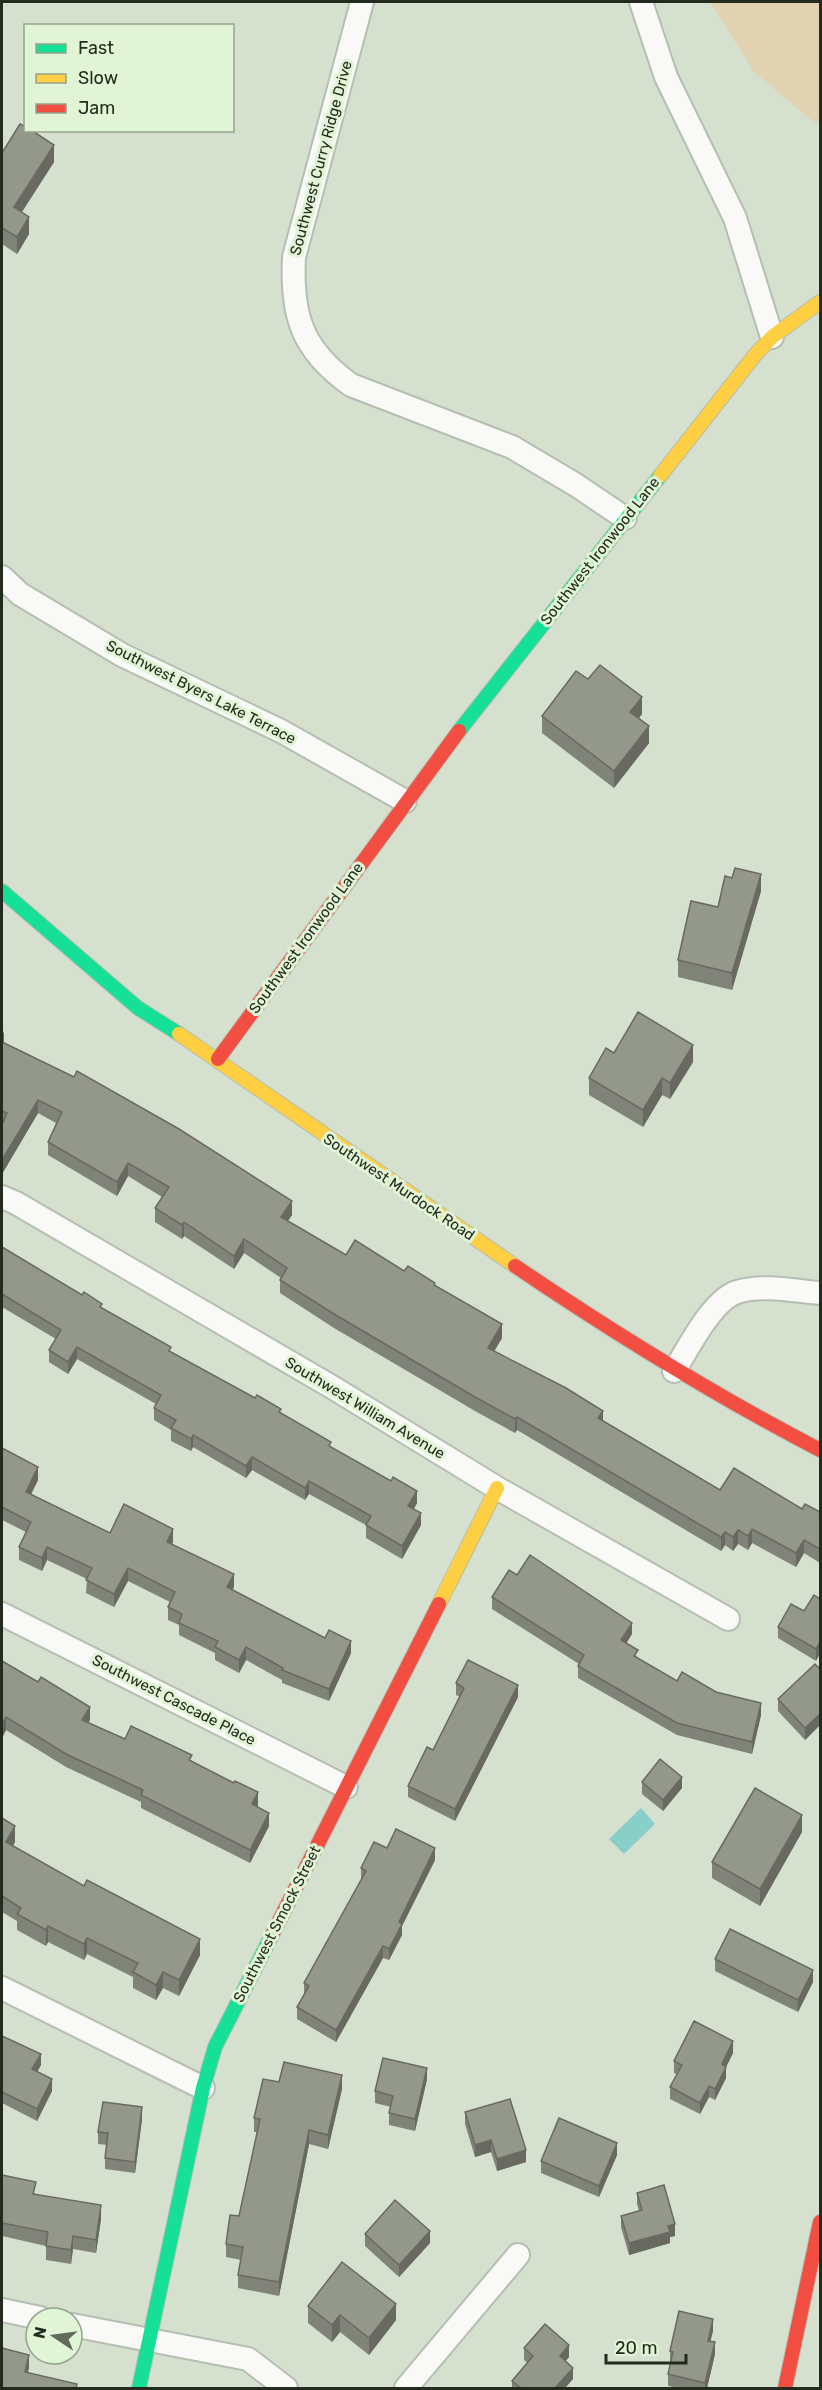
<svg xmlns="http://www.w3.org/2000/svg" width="822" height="2390" font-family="Rubik,sans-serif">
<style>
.green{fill:#e1d2b2}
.water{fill:#89cfc9}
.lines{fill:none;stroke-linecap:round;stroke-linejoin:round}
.street-casing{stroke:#b6beb1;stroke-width:26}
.fast-casing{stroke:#b6beb1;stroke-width:16}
.slow-casing{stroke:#b6beb1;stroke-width:16}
.jam-casing{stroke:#b6beb1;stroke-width:16}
.street{stroke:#f9faf8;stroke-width:22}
.fast{stroke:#16e098;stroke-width:14}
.slow{stroke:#ffcf43;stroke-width:14}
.jam{stroke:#f24e42;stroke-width:14}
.wall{fill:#7f8378}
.shaded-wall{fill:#686a61}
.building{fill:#94988b;stroke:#686a61;stroke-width:1.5}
.labels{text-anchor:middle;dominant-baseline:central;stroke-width:6;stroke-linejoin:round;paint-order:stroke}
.street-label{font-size:15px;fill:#232a1e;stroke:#e1f4d5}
</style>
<rect width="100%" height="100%" fill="#d5e0cf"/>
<!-- green -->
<path class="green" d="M710,2H820V119L816,124L754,72Z"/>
<!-- water -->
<path class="water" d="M641,1808L655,1824L624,1854L609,1839Z"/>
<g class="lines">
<!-- street casing -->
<g class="street-casing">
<g id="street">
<path d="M362,2L294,257C291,316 302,350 351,385L512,447L576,485L625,518"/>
<path d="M641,2L666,77L735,218L772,337"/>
<path d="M2,577L20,594L122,655L281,731L405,801"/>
<path d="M2,1197L16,1203L332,1387L497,1488L728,1619"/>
<path d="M674,1371C688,1349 712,1300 737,1292C762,1284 795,1291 820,1293"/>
<path d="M2,1614L346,1787"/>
<path d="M2,1988L203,2088"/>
<path d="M2,2310L40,2318"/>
<path d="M72,2325L248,2359L286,2388"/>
<path d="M406,2388L518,2255"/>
</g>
</g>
<!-- fast casing -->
<g class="fast-casing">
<g id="fast">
<path d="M459,731L660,476"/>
<path d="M2,891L138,1008L179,1034"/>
<path d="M139,2388L203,2088L215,2047L271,1937"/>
</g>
</g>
<!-- slow casing -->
<g class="slow-casing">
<g id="slow">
<path d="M660,476L755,355L772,337L820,302"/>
<path d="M179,1034L515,1266"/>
<path d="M439,1604L497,1488"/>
</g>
</g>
<!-- jam casing -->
<g class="jam-casing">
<g id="jam">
<path d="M218,1059L459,731"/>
<path d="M515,1266C614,1333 714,1395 820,1450"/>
<path d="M271,1937L439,1604"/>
<path d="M785,2388L820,2222"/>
</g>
</g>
<!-- street -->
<use href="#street" class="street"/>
<!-- fast -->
<use href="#fast" class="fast"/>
<!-- slow -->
<use href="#slow" class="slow"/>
<!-- jam -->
<use href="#jam" class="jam"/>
</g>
<!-- wall -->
<g class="wall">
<path d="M2,153L54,162L22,212L29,234L17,254L2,244Z"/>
<path d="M588,679L642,714L639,718L649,743L614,788L542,733V716Z"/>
<path d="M761,891L732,990L678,977V960L718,907Z"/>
<path d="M2,1030L4,1043L292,1215L288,1221L346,1255L404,1271L435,1286L502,1338L494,1351L603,1421L720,1490L802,1509L820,1512V1563L804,1553L796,1567L752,1543L748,1550L738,1544L733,1551L725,1545L721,1551L517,1430L515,1433L475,1411L334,1328L280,1293V1280L281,1278L244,1253L234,1269L184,1236L182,1239L155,1222V1208L162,1197L128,1176L117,1196L48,1155V1142L56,1123L38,1113L2,1174Z"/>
<path d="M614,1053L693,1062L670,1099L662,1095L643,1127L589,1095V1078Z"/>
<path d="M2,1247L102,1308L171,1352L281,1413L331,1447L417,1503L414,1509L421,1525L402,1559L366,1538V1525L309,1494L305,1500L252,1470L246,1478L193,1447L191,1451L171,1441V1430L154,1420V1408L156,1404L77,1359L68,1374L49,1362V1350L56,1339L2,1307Z"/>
<path d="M2,1448L38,1480L31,1494L110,1533L173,1542L172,1544L234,1587L232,1590L351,1653L329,1701L282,1683V1680L246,1660L239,1673L215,1660V1653L179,1635V1625L168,1620V1607L170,1602L128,1581L114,1607L86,1593L87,1579L47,1560L42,1571L19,1560V1547L26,1532L2,1520Z"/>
<path d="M517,1575L632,1634L626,1643L638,1658L677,1681L716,1692L761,1715L752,1754L677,1735L578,1678V1666L579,1664L492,1609V1597Z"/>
<path d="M820,1599L816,1661L778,1638V1627L804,1611Z"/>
<path d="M2,1661L90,1720L88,1722L125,1739L192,1761L258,1805L257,1807L269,1826L250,1863L141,1808V1802L66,1767L6,1730L2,1738Z"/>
<path d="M820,1669V1725L805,1740L778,1711V1699Z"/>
<path d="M456,1683L518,1697L455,1821L408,1797V1786L433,1750L460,1697L456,1695Z"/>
<path d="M642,1782L682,1788L663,1811L642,1794Z"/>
<path d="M2,1818L15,1842L13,1846L200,1955L179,1996L163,1988L156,2000L133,1988V1977L87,1954L84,1960L48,1942L46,1946L17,1930V1921L2,1912Z"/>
<path d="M802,1832L760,1906L712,1878V1862Z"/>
<path d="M387,1848L435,1860L402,1926V1935L389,1960L383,1958L336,2042L297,2019V2007L304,1994V1983L361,1880V1868Z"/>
<path d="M715,1959L813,1982L798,2012L715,1971Z"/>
<path d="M2,2036L41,2065L37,2072L52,2091L37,2121L2,2103Z"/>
<path d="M733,2053L726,2067V2078L715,2100L709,2097L700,2114L670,2099V2087L677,2074L674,2073V2061Z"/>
<path d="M427,2079L415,2131L389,2125V2113L391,2107L375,2103V2091Z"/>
<path d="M279,2082L342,2089L328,2149L309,2144L279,2296L238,2288V2275L241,2260L226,2257V2244L239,2216L257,2132H254V2118Z"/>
<path d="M465,2112L526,2162L497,2171L491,2152L475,2157L465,2124Z"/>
<path d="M142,2119L135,2173L105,2169V2158L107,2145L98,2144V2132Z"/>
<path d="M617,2155L599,2197L541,2173V2161Z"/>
<path d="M2,2175L36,2194L101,2219L96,2253L73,2249L71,2264L46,2260V2246L2,2236Z"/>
<path d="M637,2193L675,2236L670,2237V2243L629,2255L621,2227V2216L639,2211L637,2204Z"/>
<path d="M365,2234L430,2243L399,2277L365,2246Z"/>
<path d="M308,2306L396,2320L369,2355L340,2332L332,2342L308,2323Z"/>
<path d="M713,2331L710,2341L715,2354L707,2388H680L668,2386V2374L671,2363H670V2351Z"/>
<path d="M524,2348L569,2357L565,2361L573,2379L565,2388H512V2381L528,2363L524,2360Z"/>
</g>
<!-- shaded-wall -->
<g class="shaded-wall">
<path d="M54,145V162L14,224V207Z"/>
<path d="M29,217V234L17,254V237Z"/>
<path d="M642,697V714L630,729V712Z"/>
<path d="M649,726V743L614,788V771Z"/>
<path d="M761,874V891L732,990V973Z"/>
<path d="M4,1031V1045L2,1050V1036Z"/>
<path d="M693,1045V1062L670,1099V1083Z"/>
<path d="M662,1078V1095L643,1127V1110Z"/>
<path d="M38,1100V1113L2,1174V1160Z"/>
<path d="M128,1163V1176L117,1196V1182Z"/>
<path d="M292,1201V1215L281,1230V1217Z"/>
<path d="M184,1222V1236L182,1239V1225Z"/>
<path d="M244,1239V1253L234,1269V1256Z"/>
<path d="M502,1324V1338L488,1362V1348Z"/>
<path d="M77,1347V1359L68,1374V1362Z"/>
<path d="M603,1411V1424L598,1418Z"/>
<path d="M517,1417V1430L515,1433V1419Z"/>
<path d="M193,1435V1447L191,1451V1439Z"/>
<path d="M252,1457V1470L246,1478V1466Z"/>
<path d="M38,1467V1480L26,1505V1492Z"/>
<path d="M309,1481V1494L305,1500V1488Z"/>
<path d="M417,1491V1503L408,1518V1506Z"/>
<path d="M421,1513V1525L402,1559V1546Z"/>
<path d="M173,1529V1542L167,1555V1542Z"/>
<path d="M752,1529V1543L748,1550V1536Z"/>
<path d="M738,1530V1544L733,1551V1537Z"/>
<path d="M725,1532V1545L721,1551V1537Z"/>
<path d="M804,1540V1553L796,1567V1553Z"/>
<path d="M47,1547V1560L42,1571V1558Z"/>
<path d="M128,1568V1581L114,1607V1594Z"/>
<path d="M234,1574V1587L227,1600V1587Z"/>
<path d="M632,1623V1634L621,1652V1640Z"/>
<path d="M351,1641V1653L329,1701V1689Z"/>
<path d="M820,1642V1654L816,1661V1649Z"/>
<path d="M246,1647V1660L239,1673V1660Z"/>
<path d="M518,1685V1697L455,1821V1809Z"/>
<path d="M761,1703V1715L752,1754V1742Z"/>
<path d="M90,1707V1720L82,1733V1720Z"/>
<path d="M820,1714V1725L805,1740V1728Z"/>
<path d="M6,1717V1730L2,1738V1725Z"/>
<path d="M682,1777V1788L663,1811V1800Z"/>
<path d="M258,1792V1805L252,1817V1804Z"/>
<path d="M269,1813V1826L250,1863V1850Z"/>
<path d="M802,1815V1832L760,1906V1889Z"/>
<path d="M15,1826V1842L6,1858V1842Z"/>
<path d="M435,1848V1860L402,1926V1935L389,1960V1949L399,1922Z"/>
<path d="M48,1926V1942L46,1946V1930Z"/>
<path d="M87,1938V1954L84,1960V1944Z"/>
<path d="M200,1939V1955L179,1996V1980Z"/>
<path d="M383,1946V1958L336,2042V2030Z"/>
<path d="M813,1970V1982L798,2012V2000Z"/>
<path d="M163,1972V1988L156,2000V1985Z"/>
<path d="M733,2041V2053L726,2067V2078L715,2100V2089L722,2064Z"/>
<path d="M41,2054V2065L32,2081V2069Z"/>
<path d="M427,2068V2079L415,2131V2119Z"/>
<path d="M342,2075V2089L328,2149V2135Z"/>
<path d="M52,2079V2091L37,2121V2109Z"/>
<path d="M709,2086V2097L700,2114V2103Z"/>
<path d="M142,2107V2119L135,2173V2162Z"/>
<path d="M309,2130V2144L279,2296V2282Z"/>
<path d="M491,2140V2152L475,2157V2145Z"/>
<path d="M617,2143V2155L599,2197V2186Z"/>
<path d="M526,2150V2162L497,2171V2159Z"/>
<path d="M101,2205V2219L96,2253V2240Z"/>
<path d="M675,2224V2236L670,2237V2243L629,2255V2243L668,2226Z"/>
<path d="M430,2231V2243L399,2277V2265Z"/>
<path d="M73,2236V2249L71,2264V2250Z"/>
<path d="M396,2304V2320L369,2355V2338Z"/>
<path d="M340,2315V2332L332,2342V2325Z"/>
<path d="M713,2319V2331L708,2352V2341Z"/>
<path d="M715,2342V2354L707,2388H705V2383Z"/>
<path d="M569,2345V2357L560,2368V2356Z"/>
<path d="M29,2355V2368L25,2386V2372Z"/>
<path d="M573,2368V2379L565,2388H555Z"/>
</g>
<!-- building -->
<g class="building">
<path d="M20,124L26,127V130H31L54,145L14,207L29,217L17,237L2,228V153Z"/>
<path d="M600,665L642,697L630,712L649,726L614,771L542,716L576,671L588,679Z"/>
<path d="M735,868L761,874L732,973L678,960L691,901L718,907L725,876L732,878Z"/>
<path d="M638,1012L693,1045L670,1083L662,1078L643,1110L589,1078L606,1048L614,1053Z"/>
<path d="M2,1042L74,1077L77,1071L179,1129L292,1201L281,1217L346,1255L355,1240L404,1271L408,1266L435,1283L434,1285L502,1324L488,1348L566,1388L603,1411L598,1418L720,1490L734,1468L802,1509L805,1504L820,1512V1549L804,1540L796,1553L752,1529L748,1536L738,1530L733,1537L725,1532L721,1537L517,1417L515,1419L475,1397L334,1314L280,1280L287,1268L244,1239L234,1256L184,1222L182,1225L155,1208L169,1187L128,1163L117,1182L48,1142L62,1112L38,1100L2,1160V1125L7,1113L2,1111Z"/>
<path d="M2,1247L82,1295L84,1292L102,1304L100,1307L171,1347L169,1351L255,1398L257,1395L281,1409L279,1412L331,1442L329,1446L391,1481L393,1477L417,1491L408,1506L421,1513L402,1546L366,1525L371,1516L309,1481L305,1488L252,1457L246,1466L193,1435L191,1439L171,1428L176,1420L154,1408L161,1395L77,1347L68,1362L49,1350L61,1330L2,1294Z"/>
<path d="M2,1448L38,1467L26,1492L110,1533L124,1504L173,1529L167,1542L234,1574L227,1587L325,1638L329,1630L351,1641L329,1689L282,1670L283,1668L246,1647L239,1660L215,1647L218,1641L179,1623L182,1614L168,1607L175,1592L128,1568L114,1594L86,1580L92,1568L47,1547L42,1558L19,1547L31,1522L2,1507Z"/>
<path d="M530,1555L632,1623L621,1640L638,1650L634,1656L677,1681L682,1672L716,1692L761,1703L752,1742L677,1723L578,1666L584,1655L492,1597L509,1570L517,1575Z"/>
<path d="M814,1595L820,1599V1642L816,1649L778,1627L791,1604L804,1611Z"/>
<path d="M468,1660L518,1685L455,1809L408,1786L427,1747L433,1750L464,1688L456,1683Z"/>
<path d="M2,1661L38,1682L41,1677L90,1707L82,1720L125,1739L131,1726L192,1755L189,1760L234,1783L235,1781L258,1792L252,1804L269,1813L250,1850L141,1795L143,1790L66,1754L6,1717L2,1725Z"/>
<path d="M815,1664L820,1669V1714L805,1728L778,1699Z"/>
<path d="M660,1759L682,1777L663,1800L642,1782Z"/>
<path d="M755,1788L802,1815L760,1889L712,1862Z"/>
<path d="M2,1818L15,1826L6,1842L84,1886L87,1880L200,1939L179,1980L163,1972L156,1985L133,1972L138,1963L87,1938L84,1944L48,1926L46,1930L17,1914L21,1908L2,1896Z"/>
<path d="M396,1829L435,1848L399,1922L402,1924L389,1949L383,1946L336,2030L297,2007L309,1986L304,1983L366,1871L361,1868L374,1842L387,1848Z"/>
<path d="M730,1929L813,1970L798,2000L715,1959Z"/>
<path d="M694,2021L733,2041L722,2064L726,2067L715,2089L709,2086L700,2103L670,2087L682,2065L674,2061Z"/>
<path d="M2,2036L41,2054L32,2069L52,2079L37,2109L2,2092Z"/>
<path d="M383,2058L427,2068L415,2119L389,2113L393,2096L375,2091Z"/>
<path d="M284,2062L342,2075L328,2135L309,2130L279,2282L238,2275L243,2247L226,2244L230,2215L239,2216L260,2119L254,2118L263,2079L279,2082Z"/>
<path d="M510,2099L526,2150L497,2159L491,2140L475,2145L465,2112Z"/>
<path d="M103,2102L142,2107L135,2162L105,2158L108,2133L98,2132Z"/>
<path d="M559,2118L617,2143L599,2186L541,2161Z"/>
<path d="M2,2175L36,2182L33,2194L101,2205L96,2240L73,2236L71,2250L46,2246L48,2232L2,2223Z"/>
<path d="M664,2185L675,2224L668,2226L670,2232L629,2243L621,2216L642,2210L637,2193Z"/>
<path d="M395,2200L430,2231L399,2265L365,2234Z"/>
<path d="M342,2262L396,2304L369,2338L340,2315L332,2325L308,2306Z"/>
<path d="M679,2311L713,2319L708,2341L715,2342L705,2383L668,2374L673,2352L670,2351Z"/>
<path d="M545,2324L569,2345L560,2356L573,2368L555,2388H521L512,2381L533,2356L524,2348Z"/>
<path d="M2,2348L29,2355L25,2372L77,2384L76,2388H2Z"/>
</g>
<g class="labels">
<!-- street labels -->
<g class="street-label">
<text transform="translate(321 158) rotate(-75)">Southwest Curry Ridge Drive</text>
<text transform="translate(600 551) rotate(-52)">Southwest Ironwood Lane</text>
<text transform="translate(201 692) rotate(27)">Southwest Byers Lake Terrace</text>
<text transform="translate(306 938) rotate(-54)">Southwest Ironwood Lane</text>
<text transform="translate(399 1187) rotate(34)">Southwest Murdock Road</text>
<text transform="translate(365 1408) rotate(31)">Southwest William Avenue</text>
<text transform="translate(174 1700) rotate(27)">Southwest Cascade Place</text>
<text transform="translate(277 1924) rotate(-63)">Southwest Smock Street</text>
</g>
</g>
<!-- border -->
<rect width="822" height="2390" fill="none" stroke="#232a1e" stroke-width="6"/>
<!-- legend -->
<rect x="24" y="24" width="210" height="108" fill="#e1f4d5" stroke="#95a38c" stroke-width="1.5"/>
<rect x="36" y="44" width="30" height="9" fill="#16e098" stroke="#95a38c" stroke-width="1.5"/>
<text x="78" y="54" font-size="18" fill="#232a1e">Fast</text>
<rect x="36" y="74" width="30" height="9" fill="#ffcf43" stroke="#95a38c" stroke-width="1.5"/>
<text x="78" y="84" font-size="18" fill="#232a1e">Slow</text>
<rect x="36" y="104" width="30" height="9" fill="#f24e42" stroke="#95a38c" stroke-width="1.5"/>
<text x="78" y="114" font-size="18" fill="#232a1e">Jam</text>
<!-- north arrow -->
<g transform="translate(54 2336) rotate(283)"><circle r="28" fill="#e1f4d5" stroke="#95a38c" stroke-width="1.5"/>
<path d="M0-4.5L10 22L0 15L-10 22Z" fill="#616a5c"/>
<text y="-9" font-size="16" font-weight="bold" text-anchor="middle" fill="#232a1e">N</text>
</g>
<!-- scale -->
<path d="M606 2354v9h80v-9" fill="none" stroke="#232a1e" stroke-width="3"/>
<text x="615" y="2354" font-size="18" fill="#232a1e" stroke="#e1f4d5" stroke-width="4.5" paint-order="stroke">20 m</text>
</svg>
